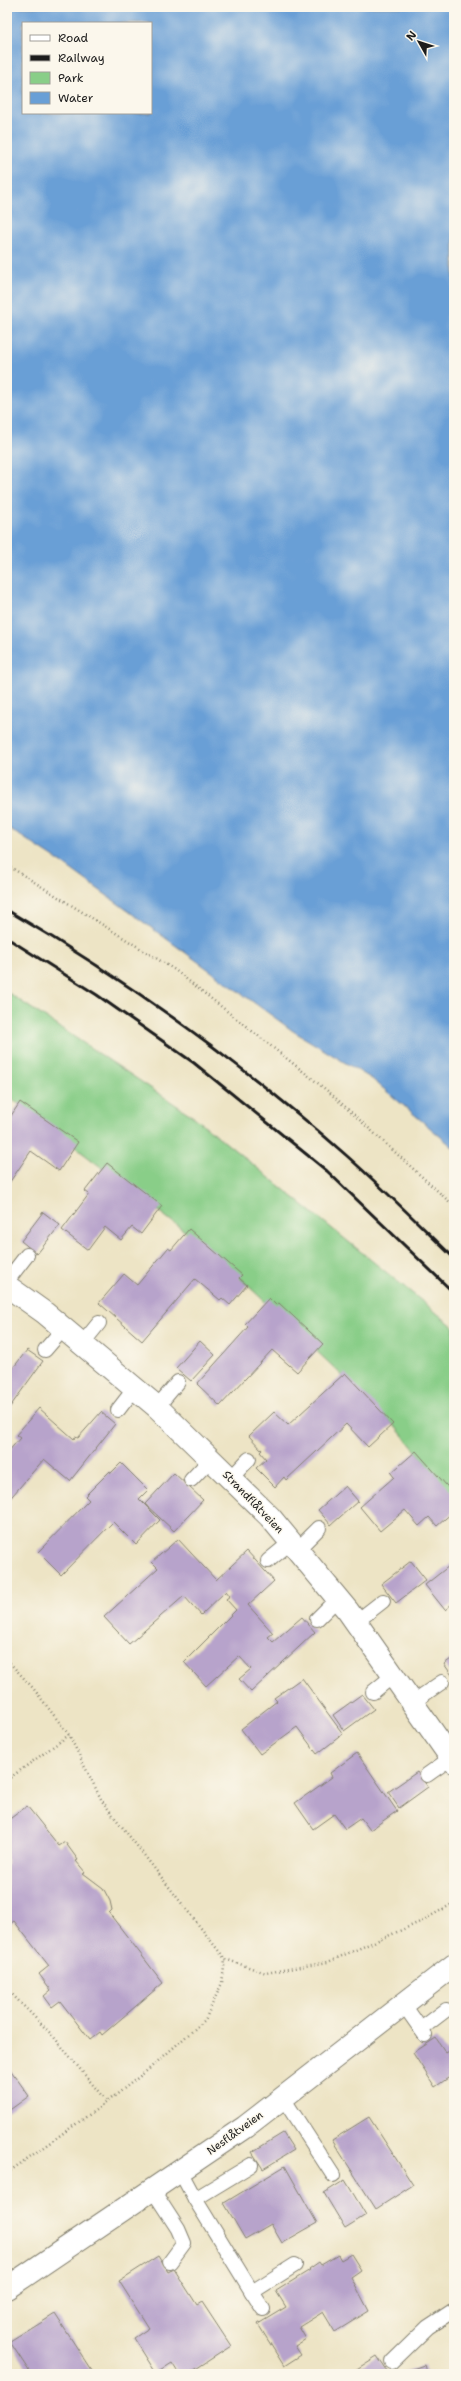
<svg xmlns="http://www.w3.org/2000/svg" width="461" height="2381" font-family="'Shantell Sans',sans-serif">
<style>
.green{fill:#89ce88;stroke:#527552}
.water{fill:#699fd6;stroke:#425e79;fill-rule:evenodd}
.building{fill:#b7a3cb}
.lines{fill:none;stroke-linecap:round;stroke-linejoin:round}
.lane-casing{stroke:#848070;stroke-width:16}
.street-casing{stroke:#848070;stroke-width:24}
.path{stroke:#848070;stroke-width:2.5;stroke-dasharray:1 3;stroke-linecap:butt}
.lane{stroke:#fff;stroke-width:14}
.street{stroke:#fff;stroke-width:22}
.rail{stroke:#1c1c1c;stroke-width:3}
.labels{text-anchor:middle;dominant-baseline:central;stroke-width:3;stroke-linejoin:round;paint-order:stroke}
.street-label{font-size:11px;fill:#1c1c1c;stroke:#fbf7ec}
</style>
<rect width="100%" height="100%" fill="#fbf7ec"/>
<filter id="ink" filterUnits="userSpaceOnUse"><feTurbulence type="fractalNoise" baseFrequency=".025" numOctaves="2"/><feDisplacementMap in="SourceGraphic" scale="8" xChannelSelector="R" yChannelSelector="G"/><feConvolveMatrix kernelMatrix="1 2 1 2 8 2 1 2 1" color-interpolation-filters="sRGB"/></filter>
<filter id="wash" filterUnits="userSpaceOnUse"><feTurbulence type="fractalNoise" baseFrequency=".012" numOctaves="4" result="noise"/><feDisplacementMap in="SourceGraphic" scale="16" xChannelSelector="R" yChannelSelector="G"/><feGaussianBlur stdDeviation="0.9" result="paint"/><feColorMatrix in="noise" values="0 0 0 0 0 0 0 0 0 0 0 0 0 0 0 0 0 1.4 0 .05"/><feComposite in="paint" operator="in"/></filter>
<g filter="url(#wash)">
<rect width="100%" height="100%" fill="#ede4c5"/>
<!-- green -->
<path class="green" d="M7,992L194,1117L454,1327V1496L393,1424L217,1256L7,1095Z"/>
<!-- water -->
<path class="water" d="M7,7H454V1148L372,1079L293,1031L65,865L7,827ZM23,23H151V113H23Z"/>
<g id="blocks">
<!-- building -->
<g class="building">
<path d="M20,1102L78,1142L59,1171L31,1151L7,1186V1122Z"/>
<path d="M107,1163L162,1206L141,1234L132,1227L121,1240L105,1227L88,1250L62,1230L89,1194L85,1191Z"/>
<path d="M43,1212L60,1225L37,1254L21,1241Z"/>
<path d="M189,1229L242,1275L239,1278L247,1285L230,1305L222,1298L220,1300L195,1279L142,1341L99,1303L124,1274L137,1285L168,1248L171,1250Z"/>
<path d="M269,1298L276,1305L279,1303L323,1344L297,1372L272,1350L220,1406L197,1384L248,1327L245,1324Z"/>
<path d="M200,1341L215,1355L191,1381L176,1368Z"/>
<path d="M27,1350L43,1361L7,1411V1376Z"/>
<path d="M345,1373L393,1424L368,1447L346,1424L286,1480L284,1477L275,1487L256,1468L266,1459L260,1452L262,1450L249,1436L274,1412L288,1425Z"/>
<path d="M39,1408L74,1439L75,1437L78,1438L101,1412L115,1424L70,1481L44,1459L7,1502V1453L20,1438L16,1435Z"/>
<path d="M416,1451L454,1494V1511L437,1526L429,1517L419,1526L405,1510L380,1531L360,1507L394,1477L391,1473Z"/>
<path d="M121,1463L148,1490L139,1499L160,1520L136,1545L113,1522L61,1575L38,1552L89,1500L85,1496L110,1471L111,1473Z"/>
<path d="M174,1473L203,1500L174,1531L145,1504Z"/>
<path d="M345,1486L358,1501L331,1525L318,1510Z"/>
<path d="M178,1539L216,1580L247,1551L274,1581L248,1605L273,1633L268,1637L273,1642L302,1617L315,1632L251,1692L239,1679L251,1669L239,1656L206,1686L184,1662L236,1610L226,1599L230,1596L226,1591L201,1615L184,1596L129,1644L104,1617L158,1568L152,1562Z"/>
<path d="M411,1561L426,1580L396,1603L381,1584Z"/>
<path d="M454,1562V1602L445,1610L425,1585Z"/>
<path d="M454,1657V1678L444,1664Z"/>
<path d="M302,1678L343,1734L317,1754L297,1727L260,1754L241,1729L277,1701L274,1698Z"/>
<path d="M362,1694L374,1709L344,1731L333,1715Z"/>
<path d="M357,1753L397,1811L370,1830L361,1818L345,1829L334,1814L313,1829L295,1803L332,1777L330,1773Z"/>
<path d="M417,1772L428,1787L399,1808L388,1792Z"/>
<path d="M27,1806L59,1846L65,1842L78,1860L76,1861L85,1872L83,1873L103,1888L110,1901L112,1910L109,1913L163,1983L102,2035L100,2032L90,2040L60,2001L52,2007L44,1996L51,1990L39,1974L49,1966L14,1921L7,1926V1821Z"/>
<path d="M436,2038L446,2053L454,2048V2074L435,2087L413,2053Z"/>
<path d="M7,2065L29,2096L7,2112Z"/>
<path d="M369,2117L413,2185L376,2209L332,2140Z"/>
<path d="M283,2133L294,2150L263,2169L252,2152Z"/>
<path d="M285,2166L317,2223L282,2243L271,2224L245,2239L224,2203Z"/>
<path d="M345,2180L366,2215L345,2228L324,2193Z"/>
<path d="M351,2254L361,2270L351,2277L369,2311L335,2332L323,2312L299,2327L306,2339L295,2346L301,2355L284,2366L258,2324L286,2307L276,2291L310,2270L309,2269L319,2262L321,2265L338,2255L341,2260Z"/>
<path d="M158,2256L168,2272L174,2269L197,2305L202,2302L231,2346L188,2374H179L172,2363L156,2373L134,2338L149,2328L119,2281Z"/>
<path d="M55,2314L94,2374H31L10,2342Z"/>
<path d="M377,2356L389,2374H349Z"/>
<path d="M424,2365L426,2372L429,2370L430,2374H405L404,2372Z"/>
</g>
</g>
</g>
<g filter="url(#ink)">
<use href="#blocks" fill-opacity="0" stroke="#848070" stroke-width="1"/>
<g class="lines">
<!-- lane casing -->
<g class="lane-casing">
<g id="lane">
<path d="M7,1281L27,1255"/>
<path d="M82,1344L99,1323"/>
<path d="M45,1350L64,1328"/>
<path d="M157,1407L178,1382"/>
<path d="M118,1410L135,1388"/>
<path d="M231,1478L249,1459"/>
<path d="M191,1480L211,1459"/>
<path d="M297,1550L319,1528"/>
<path d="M268,1561L291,1542"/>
<path d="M317,1619L338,1598"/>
<path d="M356,1622L383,1601"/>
<path d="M373,1692L394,1675"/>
<path d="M413,1702L442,1682"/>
<path d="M427,1775L451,1758"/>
<path d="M404,2005L425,2035"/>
<path d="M421,2029L446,2010"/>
<path d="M283,2098L333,2175"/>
<path d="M180,2171L195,2199L251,2165"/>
<path d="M152,2189L178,2229L184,2243L170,2262"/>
<path d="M195,2199L252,2292L295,2265"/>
<path d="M252,2292L263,2309"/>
<path d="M392,2362L428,2327L454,2310"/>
</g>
</g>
<!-- street casing -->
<g class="street-casing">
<g id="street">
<path d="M7,1286L45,1313L157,1407L270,1517L348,1611L454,1762"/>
<path d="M7,2288L245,2127L454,1965"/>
</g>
</g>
<!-- path -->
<g class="path">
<path d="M7,865L175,970L329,1092L454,1206"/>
<path d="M7,1660L33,1688L69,1735L102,1801L225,1959L266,1973L328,1962L420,1922L454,1903"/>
<path d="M7,1780L69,1735"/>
<path d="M7,1989L53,2036L107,2102"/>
<path d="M7,2173L107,2102L149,2069L205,2020L222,1983L225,1959"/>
</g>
<!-- lane -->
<use href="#lane" class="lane"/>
<!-- street -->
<use href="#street" class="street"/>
<!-- rail -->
<g class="rail">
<path d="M7,910C128,981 242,1063 347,1156C384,1189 419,1224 454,1258"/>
<path d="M7,938L97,995L194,1063L327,1171L454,1293"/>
</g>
</g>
</g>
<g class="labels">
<!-- street labels -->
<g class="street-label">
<text transform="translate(253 1502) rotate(46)">Strandflåtveien</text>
<text transform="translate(235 2133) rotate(-36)">Nesflåtveien</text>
</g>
</g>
<!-- margin -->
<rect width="461" height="2381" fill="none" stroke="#fbf7ec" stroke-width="24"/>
<!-- legend -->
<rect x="22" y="22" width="130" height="92" fill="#fbf7ec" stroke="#a29f99"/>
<rect x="30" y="35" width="20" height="6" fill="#ffffff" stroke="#a29f99"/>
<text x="58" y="42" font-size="12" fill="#1c1c1c">Road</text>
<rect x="30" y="55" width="20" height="6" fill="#1c1c1c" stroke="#a29f99"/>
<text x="58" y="62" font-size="12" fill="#1c1c1c">Railway</text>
<rect x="30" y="72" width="20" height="12" fill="#89ce88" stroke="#a29f99"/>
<text x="58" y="82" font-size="12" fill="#1c1c1c">Park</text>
<rect x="30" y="92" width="20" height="12" fill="#699fd6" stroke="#a29f99"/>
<text x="58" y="102" font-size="12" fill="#1c1c1c">Water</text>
<!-- north arrow -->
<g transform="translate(419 42) rotate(309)" stroke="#fbf7ec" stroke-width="3" paint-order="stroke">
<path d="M0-3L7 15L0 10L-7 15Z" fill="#1c1c1c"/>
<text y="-6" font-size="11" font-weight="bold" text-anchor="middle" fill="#1c1c1c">N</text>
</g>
</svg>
